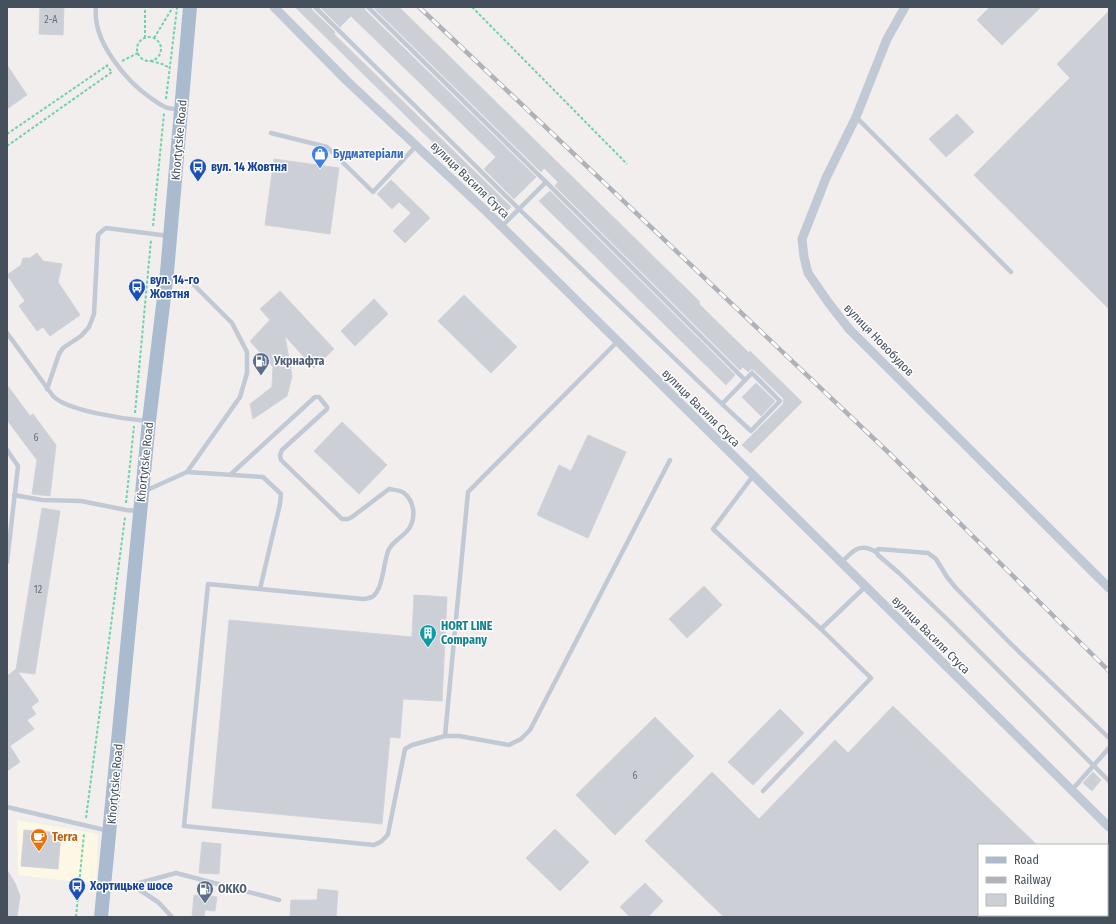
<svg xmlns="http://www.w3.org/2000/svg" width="1116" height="924" font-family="'Fira Sans Condensed',sans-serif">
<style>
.commercial{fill:#fdf8e5}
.building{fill:#cccfd6;stroke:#d1d3da}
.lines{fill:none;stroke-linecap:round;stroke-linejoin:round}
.path{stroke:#6fd2a8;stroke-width:2;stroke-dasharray:3 2;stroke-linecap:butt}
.service{stroke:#c0c9d4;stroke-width:4.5}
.minor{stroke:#c0c9d4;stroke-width:9}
.primary{stroke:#abbbcf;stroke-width:14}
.rail-casing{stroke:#afb2b9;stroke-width:4.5}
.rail{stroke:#fff;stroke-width:3;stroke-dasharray:9;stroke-linecap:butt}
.labels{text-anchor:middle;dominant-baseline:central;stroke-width:3;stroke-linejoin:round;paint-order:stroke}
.number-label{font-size:10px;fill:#67707a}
.street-label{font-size:12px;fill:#45505c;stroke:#fff}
.shop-label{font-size:12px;font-weight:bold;fill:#366cbe;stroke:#fff;text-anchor:start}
.transit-label{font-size:12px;font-weight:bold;fill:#164399;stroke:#fff;text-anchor:start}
.service-label{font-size:12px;font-weight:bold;fill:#4e5e75;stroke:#fff;text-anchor:start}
.culture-label{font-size:12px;font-weight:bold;fill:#0d838f;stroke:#fff;text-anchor:start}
.food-label{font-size:12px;font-weight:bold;fill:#c56008;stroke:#fff;text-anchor:start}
</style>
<rect width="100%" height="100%" fill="#f1eeed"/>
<!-- commercial -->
<path class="commercial" d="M17,820L98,834L96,884L18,875Z"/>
<!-- building -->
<g class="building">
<path d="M40,7H64L63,35L39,34Z"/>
<path d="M295,7H311L312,10L335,32L334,34L511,207L505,213Z"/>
<path d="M320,7H364L365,10L536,177L514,199L484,169L496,157L351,16L340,27Z"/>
<path d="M373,7H399L700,302L699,304L749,353L750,351L802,402L751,453L742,445L783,404L784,400L783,398L754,370L751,369L748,372L743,367L740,370L555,186L558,182L544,168L541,172Z"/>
<path d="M990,7H1041L1002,45L977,20Z"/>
<path d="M1109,11V309L974,175L1070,78L1057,64Z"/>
<path d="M7,65L27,95L7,109Z"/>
<path d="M957,114L974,132L946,157L929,139Z"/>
<path d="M274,159L339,168L330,234L265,225Z"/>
<path d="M391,180L430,218L405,243L393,231L411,213L399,202L392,209L377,194Z"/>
<path d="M550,191L735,375L726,385L539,201Z"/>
<path d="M37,253L43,261L62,264L58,282L80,315L50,336L43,327L37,331L19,306L25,301L7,275L21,265L23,258H30Z"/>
<path d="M280,291L334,349L314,368L285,336L292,376L287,396L253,419L250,404L272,387L273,367L250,341L270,320L260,309Z"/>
<path d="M464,295L517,347L491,373L438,321Z"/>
<path d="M374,299L388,314L355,346L341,331Z"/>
<path d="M756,383L775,401L761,416L742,397Z"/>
<path d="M7,385L30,416L33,414L56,445L50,496L32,494L37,460L7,420Z"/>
<path d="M342,422L387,465L359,494L314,451Z"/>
<path d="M588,435L626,452L588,538L537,515L559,465L571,471Z"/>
<path d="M42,508L60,511L35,674L18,672L39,701L31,707L36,714L27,720L34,729L10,746L20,762L7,771V676L16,669Z"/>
<path d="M704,586L722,605L687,638L669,619Z"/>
<path d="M414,595L447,597L442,701L403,699L400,738L390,737L382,824L212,808L229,620L412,637Z"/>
<path d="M893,706L1037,845H979V917H724L645,841L712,772L759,819L835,740L848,753Z"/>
<path d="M780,709L804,733L753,785L728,762Z"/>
<path d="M655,717L694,756L615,835L576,795Z"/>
<path d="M1093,772L1101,780L1092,791L1083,783Z"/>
<path d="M555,829L589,862L560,891L526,858Z"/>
<path d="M24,830L61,833L58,869L21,866Z"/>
<path d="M202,842L221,844L219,874L199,873Z"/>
<path d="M7,870L15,883L20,896L17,917H7Z"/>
<path d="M645,883L663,901L648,917H630L620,907Z"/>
<path d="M318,889L338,891L336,917H290L291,900H317Z"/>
<path d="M194,895L217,897L215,911L205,910L204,917H192Z"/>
</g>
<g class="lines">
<!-- path -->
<g class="path">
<path d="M472,7L627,164"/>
<circle cx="149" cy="49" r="12"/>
<path d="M145,38V7"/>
<path d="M154,38L173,7"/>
<path d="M122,61L138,53"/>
<path d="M151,61L162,64L170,68"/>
<path d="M166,99L177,8"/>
<path d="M7,134L108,65"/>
<path d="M7,146L112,72L106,65"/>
<path d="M153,226L164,113"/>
<path d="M135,413L151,240"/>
<path d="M126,503L134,426"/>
<path d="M86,818L125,517"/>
<path d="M76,917L84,833"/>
</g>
<!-- service -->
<g class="service">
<path d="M96,7C92,41 126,81 152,99C156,101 160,105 165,107C169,109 175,109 180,109"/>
<path d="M315,7L519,209L722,404L751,431L780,401L752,373L722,404"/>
<path d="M368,7L546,182L501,227"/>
<path d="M856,117L1011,272"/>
<path d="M271,133L327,147L373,192L416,146"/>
<path d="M546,182L745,380"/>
<path d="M7,333L53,396C67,411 125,419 147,421"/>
<path d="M47,389L59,354L63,348L81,336L89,327L94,314L98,235L102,231L106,228L169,236"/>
<path d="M7,450L18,466L7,562"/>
<path d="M187,472L263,477L281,494L280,504L260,589L363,599C365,599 369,598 372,597C384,589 383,561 389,549C394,540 405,536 410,527C416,516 414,501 404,493C400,490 394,490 389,489L352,517L348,519H342L281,460L280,455L282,450L327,409V407L319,397H315L230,475"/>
<path d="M753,476L713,529L821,629L865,587"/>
<path d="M145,491L187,472L240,397L247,373V352L232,323L192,283L168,273"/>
<path d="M14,495L42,500L81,501L126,510L139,511"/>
<path d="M841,563C852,551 860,542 876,552"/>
<path d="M260,589L208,584L184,826L374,845C380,843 384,840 388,834L405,749L412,745L445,736H459L509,745L521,739L530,730L670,460"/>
<path d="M445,736L468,492L617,342"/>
<path d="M1109,738L1011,644L956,588L947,577L936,559L928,553L879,549L877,550V553L878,555L899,573L948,620L1109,781"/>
<path d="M763,791L871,678L821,629"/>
<path d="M1071,791L1109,748"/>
<path d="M7,807L109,831"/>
<path d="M106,885H132L176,873L279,900"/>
<path d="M132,885L158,902L172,917"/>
</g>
<!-- minor -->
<g class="minor">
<path d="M274,7L347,81L487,212L1109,827"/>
<path d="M905,7L887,39L856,117L826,178L802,239L804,257L808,273L828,302L849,329L1109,588"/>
</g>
<!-- primary -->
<path class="primary" d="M101,917L149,421L167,272L190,7"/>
<!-- rail casing -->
<g class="rail-casing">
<path id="rail" d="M419,7L889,453L1109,671"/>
</g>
<!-- rail -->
<use href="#rail" class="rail"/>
</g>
<!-- icons -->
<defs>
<g id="shop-pin" transform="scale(0.9)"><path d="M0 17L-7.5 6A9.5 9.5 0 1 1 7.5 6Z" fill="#3f7fe0" stroke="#fff"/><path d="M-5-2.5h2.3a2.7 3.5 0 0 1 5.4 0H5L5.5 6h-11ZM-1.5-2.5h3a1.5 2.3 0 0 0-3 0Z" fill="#fff"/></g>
<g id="bus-pin" transform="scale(0.9)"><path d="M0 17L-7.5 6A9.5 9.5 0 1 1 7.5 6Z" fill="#1a4fb4" stroke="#fff"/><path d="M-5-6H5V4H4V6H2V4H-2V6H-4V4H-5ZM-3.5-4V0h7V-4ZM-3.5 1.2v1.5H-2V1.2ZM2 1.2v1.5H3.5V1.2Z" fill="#fff"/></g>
<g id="fuel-pin" transform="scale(0.9)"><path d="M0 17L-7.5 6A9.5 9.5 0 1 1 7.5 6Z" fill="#5c6f8a" stroke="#fff"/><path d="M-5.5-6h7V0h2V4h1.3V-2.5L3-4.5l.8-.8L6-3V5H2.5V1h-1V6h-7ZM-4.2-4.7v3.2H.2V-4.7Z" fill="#fff"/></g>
<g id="building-pin" transform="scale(0.9)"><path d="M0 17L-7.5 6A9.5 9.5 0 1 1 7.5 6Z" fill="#0f9aa8" stroke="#fff"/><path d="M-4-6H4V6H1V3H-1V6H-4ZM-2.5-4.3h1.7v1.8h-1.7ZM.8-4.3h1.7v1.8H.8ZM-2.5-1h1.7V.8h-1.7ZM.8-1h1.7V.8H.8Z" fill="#fff"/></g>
<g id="cafe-pin" transform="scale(0.9)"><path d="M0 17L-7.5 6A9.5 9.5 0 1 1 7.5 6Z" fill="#e8710a" stroke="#fff"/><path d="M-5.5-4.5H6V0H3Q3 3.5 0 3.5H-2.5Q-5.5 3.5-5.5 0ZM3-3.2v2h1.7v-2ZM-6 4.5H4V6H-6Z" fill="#fff"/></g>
</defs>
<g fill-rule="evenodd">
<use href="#shop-pin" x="320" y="154"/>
<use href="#bus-pin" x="198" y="167"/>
<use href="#bus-pin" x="137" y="287"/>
<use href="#fuel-pin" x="261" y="361"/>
<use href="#building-pin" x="428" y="633"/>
<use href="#cafe-pin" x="39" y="837"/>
<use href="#bus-pin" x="77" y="886"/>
<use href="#fuel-pin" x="205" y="889"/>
</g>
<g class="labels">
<!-- number labels -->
<g class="number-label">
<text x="51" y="20">2-А</text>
<text x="36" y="438">6</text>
<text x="38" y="590">12</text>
<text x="635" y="776">6</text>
</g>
<!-- street labels -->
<g class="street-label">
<text transform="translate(179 140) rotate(-85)">Khortytske Road</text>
<text transform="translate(470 180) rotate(44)">вулиця Василя Стуса</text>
<text transform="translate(879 340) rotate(46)">вулиця Новобудов</text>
<text transform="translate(701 408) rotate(45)">вулиця Василя Стуса</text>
<text transform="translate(145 462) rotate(-84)">Khortytske Road</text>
<text transform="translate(931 635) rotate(45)">вулиця Василя Стуса</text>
<text transform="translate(115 784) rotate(-85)">Khortytske Road</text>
</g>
<!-- shop labels -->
<g class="shop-label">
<text x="333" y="154">Будматеріали</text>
</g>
<!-- transit labels -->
<g class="transit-label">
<text x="211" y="167">вул. 14 Жовтня</text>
<text x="150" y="280">вул. 14-го<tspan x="150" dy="14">Жовтня</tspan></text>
<text x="90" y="886">Хортицьке шосе</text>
</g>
<!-- service labels -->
<g class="service-label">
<text x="274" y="361">Укрнафта</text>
<text x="218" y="889">OKKO</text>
</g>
<!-- culture labels -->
<g class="culture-label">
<text x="441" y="626">HORT LINE<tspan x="441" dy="14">Company</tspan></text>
</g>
<!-- food labels -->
<g class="food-label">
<text x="52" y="837">Terra</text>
</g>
</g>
<!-- border -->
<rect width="1116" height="924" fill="none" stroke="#45505c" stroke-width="16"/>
<!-- legend -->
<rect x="978" y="844" width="130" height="72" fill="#ffffff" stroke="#b5b9be"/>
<rect x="986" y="857" width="20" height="6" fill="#abbbcf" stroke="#b5b9be"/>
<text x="1014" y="864" font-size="12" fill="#45505c">Road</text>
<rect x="986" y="877" width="20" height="6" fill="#afb2b9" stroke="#b5b9be"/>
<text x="1014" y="884" font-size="12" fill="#45505c">Railway</text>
<rect x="986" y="894" width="20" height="12" fill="#cccfd6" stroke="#b5b9be"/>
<text x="1014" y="904" font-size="12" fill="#45505c">Building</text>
</svg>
